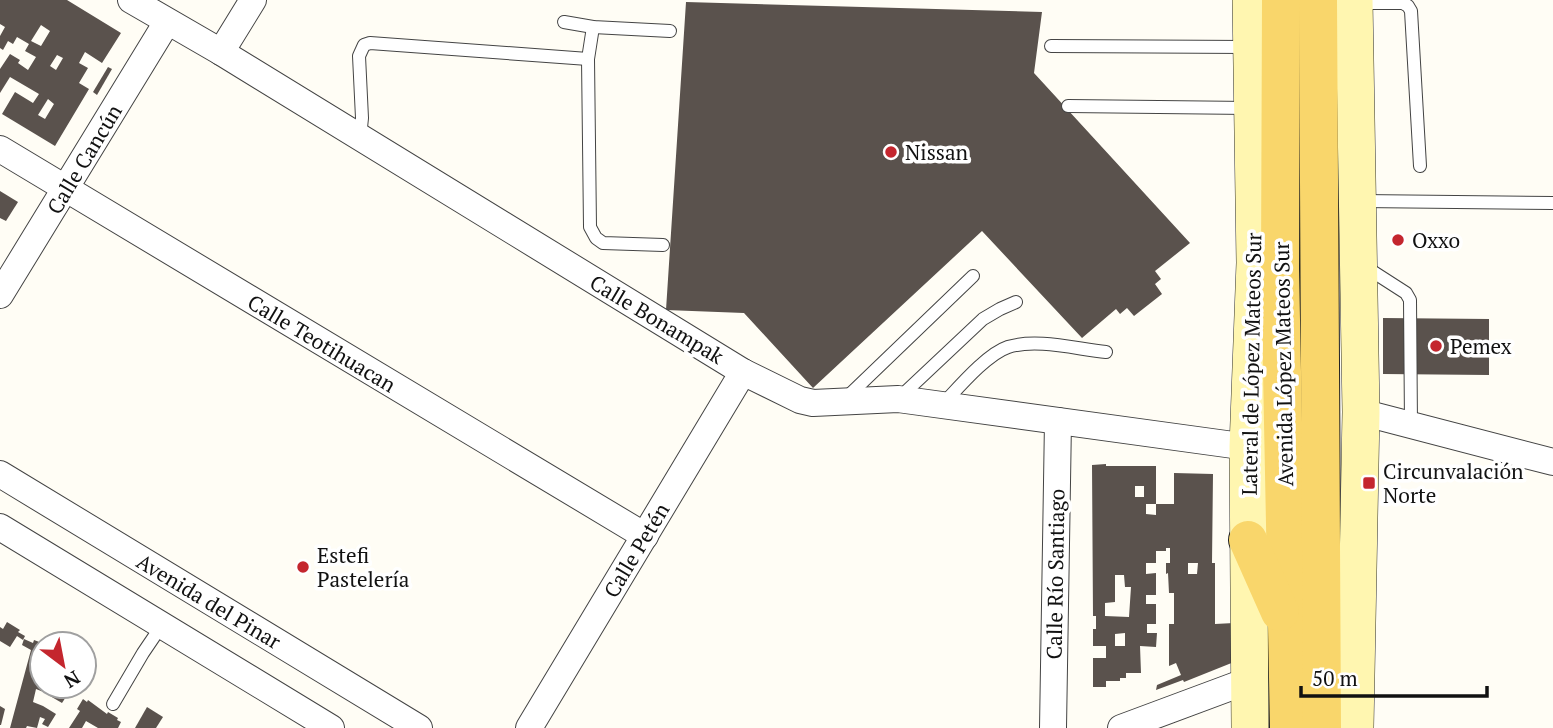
<svg xmlns="http://www.w3.org/2000/svg" width="1553" height="728" font-family="'PT Serif',serif">
<style>
.building{fill:#5a524d;fill-rule:evenodd}
.lines{fill:none;stroke-linecap:round;stroke-linejoin:round}
.service-casing{stroke:#444;stroke-width:14}
.minor-casing{stroke:#444;stroke-width:28}
.secondary-casing{stroke:#333;stroke-width:38}
.primary-casing{stroke:#222;stroke-width:40}
.service{stroke:#fff;stroke-width:12}
.minor{stroke:#fff;stroke-width:26}
.secondary{stroke:#fff6b0;stroke-width:37}
.primary{stroke:#f9d66b;stroke-width:38}
.poi-dot{fill:#c4262e;stroke:#fff;stroke-width:2.5}
.labels{text-anchor:middle;dominant-baseline:central;stroke-width:7;stroke-linejoin:round;paint-order:stroke}
.poi-label{font-size:21px;fill:#111;stroke:#fff;text-anchor:start}
.street-label{font-size:21px;fill:#111;stroke:#fff}
</style>
<rect width="100%" height="100%" fill="#fffdf5"/>
<!-- building -->
<g class="building">
<path d="M0,0H67L121,33L102,63L85,52L79,63L88,68L79,83L89,89L55,146L2,114L15,92L33,103L39,94L10,77L0,93V69L10,54L20,60L18,63L28,70L36,57L25,51L29,44L17,37L13,44L8,41L3,50L0,48V36L5,27L0,24ZM41,25L50,31L41,46L31,41ZM57,55L63,58L56,70L50,66ZM48,99L54,104L45,119L38,115Z"/>
<path d="M686,2L1042,12L1034,73L1190,243L1155,271L1161,279L1155,284L1162,294L1134,316L1127,308L1120,314L1116,309L1082,338L982,231L813,388L744,313L666,310Z"/>
<path d="M108,67L112,69L97,95L93,92Z"/>
<path d="M0,191L18,202L6,221L0,218Z"/>
<path d="M1383,318L1489,319V375L1383,374Z"/>
<path d="M1106,464V466H1156V504H1146V514L1156,515V504H1174V473L1213,474L1212,563H1215V624L1234,623V662L1184,682L1183,680L1156,690L1157,685L1181,675L1176,663L1169,666V624H1174V593H1169L1168,573L1166,574V563H1170V548H1166V551H1156V563H1146V574L1156,573V595H1146V604H1156V624H1147V633H1157L1156,647L1140,646L1141,673H1126V678H1120V681H1106V687H1093V658H1106V646H1093V629H1096V616H1093L1092,465ZM1135,486H1144V497H1135ZM1188,563H1198L1197,574H1188ZM1115,575H1124L1125,587H1131L1129,617L1105,616V603L1115,602ZM1125,633V646H1115V634Z"/>
<path d="M7,622L20,630L18,632L25,636L23,640L17,636L10,647L0,641V627L3,629Z"/>
<path d="M24,639L33,643L34,640L42,643V686H48L46,693L36,689L33,702L43,706L56,714L48,727L42,724L45,719L40,717L37,728L27,726L26,728H10L31,650L22,645Z"/>
<path d="M56,686H73L62,703L50,696Z"/>
<path d="M83,699L87,702L88,700L107,714L108,712L118,718L117,720L121,722L118,728H98L86,721L82,728H69L80,711L77,709Z"/>
<path d="M0,706L5,709L1,725H0Z"/>
<path d="M147,707L163,717L156,728H135Z"/>
</g>
<g class="lines">
<!-- service casing -->
<g class="service-casing">
<g id="service">
<path d="M1358,3H1403L1408,6L1411,11L1420,166"/>
<path d="M564,22L593,27L670,31"/>
<path d="M593,27L588,59L590,227L596,238L603,243L663,245"/>
<path d="M1051,46L1248,47"/>
<path d="M1068,106L1249,108"/>
<path d="M360,137L362,118L359,56L364,45L370,43L588,59"/>
<path d="M1361,201L1553,203"/>
<path d="M1364,266L1406,293L1410,300L1411,425"/>
<path d="M845,399L973,276"/>
<path d="M898,399L983,319L1000,309L1016,302"/>
<path d="M943,404C959,387 987,354 1008,347C1037,338 1076,349 1106,352"/>
<path d="M113,704L143,653L162,625"/>
</g>
</g>
<!-- minor casing -->
<g class="minor-casing">
<g id="minor">
<path d="M131,0L221,52L743,372L800,400L813,403L898,399L1248,447"/>
<path d="M221,52L253,0"/>
<path d="M0,149L645,536"/>
<path d="M0,295L167,22"/>
<path d="M1361,412L1553,462"/>
<path d="M0,474L419,728"/>
<path d="M0,527L331,728"/>
<path d="M529,728L743,372"/>
<path d="M1053,728L1058,421"/>
<path d="M1121,728L1250,680"/>
</g>
</g>
<!-- secondary casing -->
<g class="secondary-casing">
<g id="secondary">
<path d="M1354,0L1361,412L1355,728"/>
<path d="M1250,728L1248,447L1255,263L1251,0"/>
</g>
</g>
<!-- primary casing -->
<g class="primary-casing">
<g id="primary">
<path d="M1281,0L1280,269L1289,728"/>
<path d="M1318,0L1322,728"/>
<path d="M1248,540L1280,612"/>
</g>
</g>
<!-- service -->
<use href="#service" class="service"/>
<!-- minor -->
<use href="#minor" class="minor"/>
<!-- secondary -->
<use href="#secondary" class="secondary"/>
<!-- primary -->
<use href="#primary" class="primary"/>
</g>
<!-- markers -->
<g class="poi-dot">
<circle cx="891" cy="152" r="7"/>
<circle cx="1398" cy="240" r="7"/>
<circle cx="1436" cy="346" r="7"/>
<rect x="1362" y="476" width="14" height="14" rx="3.5"/>
<circle cx="303" cy="567" r="7"/>
</g>
<g class="labels">
<!-- poi labels -->
<g class="poi-label">
<text x="905" y="152">Nissan</text>
<text x="1412" y="240">Oxxo</text>
<text x="1450" y="346">Pemex</text>
<text x="1383" y="471">Circunvalación<tspan x="1383" dy="24">Norte</tspan></text>
<text x="317" y="555">Estefi<tspan x="317" dy="24">Pastelería</tspan></text>
</g>
<!-- street labels -->
<g class="street-label">
<text transform="translate(84 159) rotate(-59)">Calle Cancún</text>
<text transform="translate(657 319) rotate(31)">Calle Bonampak</text>
<text transform="translate(322 343) rotate(31)">Calle Teotihuacan</text>
<text transform="translate(1251 364) rotate(-89)">Lateral de López Mateos Sur</text>
<text transform="translate(1283 364) rotate(-91)">Avenida López Mateos Sur</text>
<text transform="translate(636 550) rotate(-59)">Calle Petén</text>
<text transform="translate(1055 574) rotate(-89)">Calle Río Santiago</text>
<text transform="translate(209 601) rotate(31)">Avenida del Pinar</text>
</g>
</g>
<!-- north arrow -->
<g transform="translate(63 665) rotate(148)"><circle r="33" fill="#ffffff" stroke="#a0a0a0" stroke-width="2"/>
<path d="M0-5L12 26L0 18L-12 26Z" fill="#c4262e"/>
<text y="-10" font-size="19" font-weight="bold" text-anchor="middle" fill="#111111">N</text>
</g>
<!-- scale -->
<path d="M1301 686v10h186v-10" fill="none" stroke="#111111" stroke-width="3.5"/>
<text x="1312" y="686" font-size="21" fill="#111111" stroke="#ffffff" stroke-width="5" paint-order="stroke">50 m</text>
</svg>
